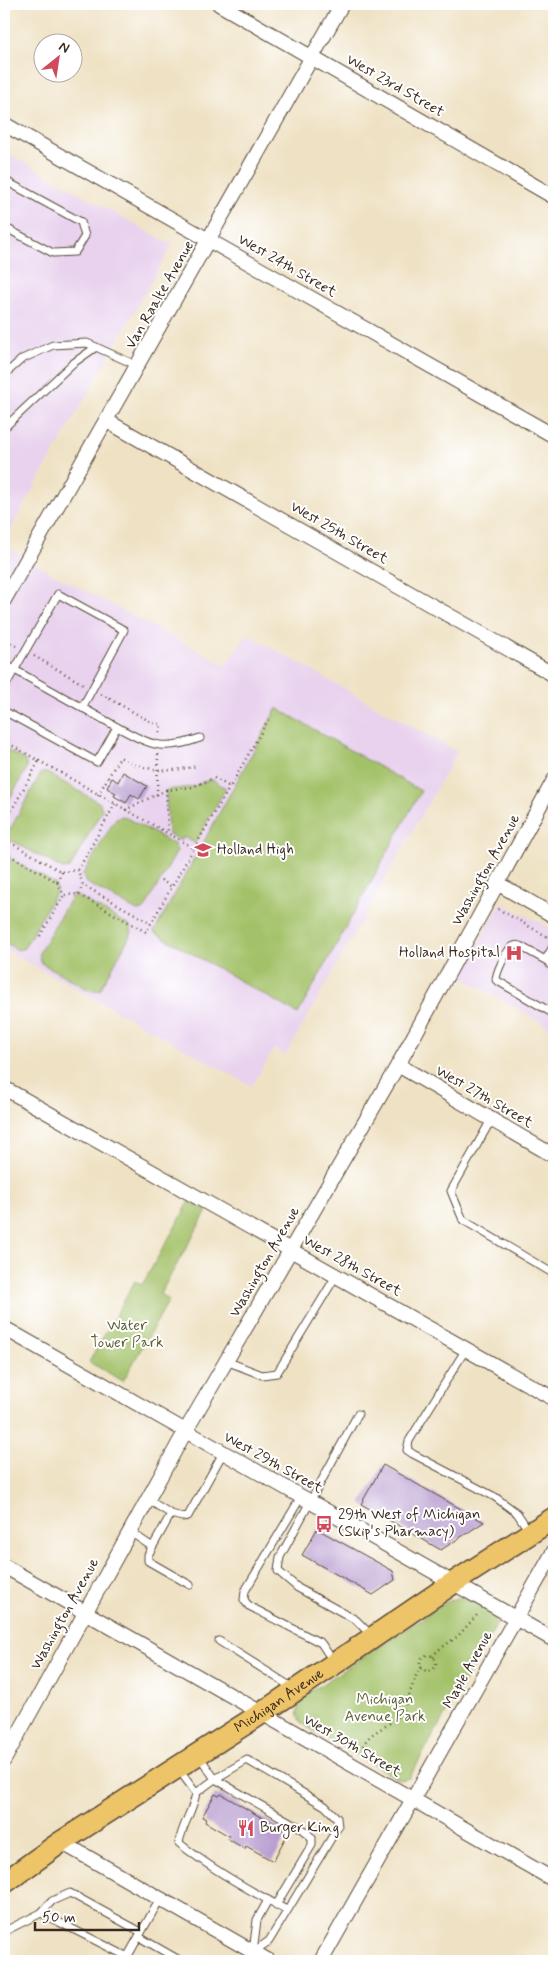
<svg xmlns="http://www.w3.org/2000/svg" width="558" height="1965" font-family="Mynerve,sans-serif">
<style>
.built{fill:#e8d2ee}
.green{fill:#a3c168;stroke:#6f7643}
.building{fill:#b79cd0}
.lines{fill:none;stroke-linecap:round;stroke-linejoin:round}
.service-casing{stroke:#564637;stroke-width:9}
.minor-casing{stroke:#564637;stroke-width:16}
.primary-casing{stroke:#564637;stroke-width:24}
.path{stroke:#564637;stroke-width:2.5;stroke-dasharray:1 4;stroke-linecap:butt}
.service{stroke:#fff;stroke-width:7}
.minor{stroke:#fff;stroke-width:14}
.primary{stroke:#eec469;stroke-width:21}
.labels{text-anchor:middle;dominant-baseline:central;stroke-width:4;stroke-linejoin:round;paint-order:stroke}
.street-label{font-size:15px;fill:#3b2a1e;stroke:#fff}
.poi-label{font-size:15px;fill:#3b2a1e;stroke:#fff;text-anchor:start}
.park-label{font-size:15px;fill:#5f5f38;stroke:#fff}
</style>
<rect width="100%" height="100%" fill="#fff"/>
<filter id="ink" filterUnits="userSpaceOnUse"><feTurbulence type="fractalNoise" baseFrequency=".02" numOctaves="2"/><feDisplacementMap in="SourceGraphic" scale="10" xChannelSelector="R" yChannelSelector="G"/><feConvolveMatrix kernelMatrix="1 2 1 2 8 2 1 2 1" color-interpolation-filters="sRGB"/></filter>
<filter id="wash" filterUnits="userSpaceOnUse"><feTurbulence type="fractalNoise" baseFrequency=".0096" numOctaves="4" result="noise"/><feDisplacementMap in="SourceGraphic" scale="20" xChannelSelector="R" yChannelSelector="G"/><feGaussianBlur stdDeviation="1.12" result="paint"/><feColorMatrix in="noise" values="0 0 0 0 0 0 0 0 0 0 0 0 0 0 0 0 0 1.4 0 .05"/><feComposite in="paint" operator="in"/></filter>
<g filter="url(#wash)">
<rect width="100%" height="100%" fill="#efe2c4"/>
<!-- built -->
<g class="built">
<path d="M4,151L172,245L4,541Z"/>
<path d="M4,545L53,574L226,665L247,634L457,752L286,1055L274,1049L252,1086L4,949Z"/>
<path d="M501,903L554,930V1030L460,976Z"/>
</g>
<!-- green -->
<g class="green">
<path d="M277,708L421,791L298,1014L154,932Z"/>
<path d="M4,748L25,760L27,768L4,809Z"/>
<path d="M41,773H47L100,803L102,810L70,868L63,869L9,839L8,833Z"/>
<path d="M211,779L226,788L195,843L183,837L181,841L168,834L166,790L192,787Z"/>
<path d="M123,816L174,844L177,851L144,910L137,911L85,882L83,874L116,818Z"/>
<path d="M4,855L55,884L57,890L24,948L18,950L4,942Z"/>
<path d="M77,896L130,926L132,932L100,990L91,991L41,963L39,953L71,897Z"/>
<path d="M190,1201L207,1211L160,1294L169,1300L123,1381L89,1362L135,1281L142,1285Z"/>
<path d="M459,1598H468L493,1613L497,1624L409,1778L401,1780L396,1778L302,1724C294,1714 298,1706 304,1696L450,1600Z"/>
</g>
<g id="blocks">
<!-- building -->
<g class="building">
<path d="M123,772L147,786L139,799L131,794L126,803L114,796L116,793L107,788L112,778L118,782Z"/>
<path d="M383,1465L484,1522L441,1550L361,1504Z"/>
<path d="M317,1529L393,1571L395,1580L373,1595L302,1555Z"/>
<path d="M215,1794L219,1796L221,1794L288,1833L273,1861L246,1846L245,1849L228,1839L229,1836L205,1822L206,1819L202,1817Z"/>
</g>
</g>
</g>
<g filter="url(#ink)">
<use href="#blocks" fill-opacity="0" stroke="#564637" stroke-width="1"/>
<g class="lines">
<!-- service casing -->
<g class="service-casing">
<g id="service">
<path d="M4,180L81,222L85,236L75,252L53,253L4,227"/>
<path d="M4,375L22,359L53,345L87,343L138,366"/>
<path d="M4,428L72,364L96,347"/>
<path d="M4,664L117,727L97,762L4,711"/>
<path d="M4,688L58,594L124,630L82,708"/>
<path d="M117,727C151,745 162,752 200,738"/>
<path d="M554,945L547,957L550,965L554,967"/>
<path d="M547,961L520,946C516,945 515,945 512,947C506,951 496,973 496,980L554,1014"/>
<path d="M491,1120L451,1191L463,1220L554,1274"/>
<path d="M466,1349L409,1441L407,1450L413,1454L495,1497L517,1513L529,1531"/>
<path d="M226,1361L262,1375L277,1373L336,1276"/>
<path d="M358,1414L280,1557L278,1571L298,1588L356,1620L371,1635"/>
<path d="M301,1497L245,1591L244,1600L249,1606L321,1643L333,1661"/>
<path d="M147,1499L171,1514"/>
<path d="M129,1531L151,1546"/>
<path d="M190,1585L148,1561V1555L171,1514L182,1517L188,1516L223,1453"/>
<path d="M219,1641L293,1688"/>
<path d="M199,1756L215,1779L247,1760L325,1806L337,1818L338,1827L269,1941L253,1952"/>
<path d="M179,1770L196,1793"/>
<path d="M276,1905L312,1845V1838L304,1830L215,1779L196,1793C193,1811 182,1825 179,1843C211,1869 250,1891 287,1910"/>
<path d="M41,1913L52,1901L70,1893L141,1932"/>
<path d="M4,1933L9,1929L41,1913L128,1957"/>
<path d="M139,1937L181,1961"/>
<path d="M125,1961L160,1899"/>
<path d="M248,1961L253,1952L257,1920L268,1900"/>
</g>
</g>
<!-- minor casing -->
<g class="minor-casing">
<g id="minor">
<path d="M219,4L554,197"/>
<path d="M4,124L554,436"/>
<path d="M107,421L554,675"/>
<path d="M4,600L342,4"/>
<path d="M497,883L554,916"/>
<path d="M398,1065L554,1156"/>
<path d="M4,1088L554,1399"/>
<path d="M4,1328L554,1640"/>
<path d="M4,1566L554,1880"/>
<path d="M4,1760L185,1432L398,1065L554,780"/>
<path d="M61,1842L269,1961"/>
<path d="M321,1961L554,1551"/>
</g>
</g>
<!-- primary casing -->
<g class="primary-casing">
<g id="primary">
<path id="s1" d="M4,1883L61,1842L262,1713L453,1583L554,1518"/>
</g>
</g>
<!-- path -->
<g class="path">
<path d="M4,632L9,635V642L16,646"/>
<path d="M34,656L83,684"/>
<path d="M101,694L153,723L161,724L159,736"/>
<path d="M4,741L194,848L146,932L78,894L64,895L57,882L4,852"/>
<path d="M166,790L192,787L214,778L230,787L269,718"/>
<path d="M98,795L120,757C147,772 168,773 197,766"/>
<path d="M157,795L158,754"/>
<path d="M125,810L166,790L168,834"/>
<path d="M4,824L39,761"/>
<path d="M4,835L6,840L62,872L78,870L83,885L151,923"/>
<path d="M194,848L230,787"/>
<path d="M78,870L115,804"/>
<path d="M161,880L172,887"/>
<path d="M57,882L62,872"/>
<path d="M78,894L83,885"/>
<path d="M498,909L548,937"/>
<path d="M40,936L64,895"/>
<circle cx="428" cy="1663" r="8"/>
<path d="M433,1657L437,1651L458,1636L477,1615"/>
<path d="M363,1746C371,1730 384,1730 396,1718C408,1706 411,1686 418,1671L422,1668"/>
</g>
<!-- service -->
<use href="#service" class="service"/>
<!-- minor -->
<use href="#minor" class="minor"/>
<!-- primary -->
<use href="#primary" class="primary"/>
</g>
</g>
<!-- icons -->
<defs>
<g id="school-bare" transform="scale(1.35)"><path d="M0-5L7-2L0 1L-7-2ZM-4 1L0 2.5L4 1V4Q0 6-4 4Z" fill="#d1495b" stroke="#fff" stroke-width="2.5" paint-order="stroke"/></g>
<g id="hospital-bare" transform="scale(1.35)"><path d="M-5-5h3v3.5h4V-5h3V5h-3V1.5h-4V5h-3Z" fill="#d1495b" stroke="#fff" stroke-width="2.5" paint-order="stroke"/></g>
<g id="bus-bare" transform="scale(1.35)"><path d="M-5-6H5V4H4V6H2V4H-2V6H-4V4H-5ZM-3.5-4V0h7V-4ZM-3.5 1.2v1.5H-2V1.2ZM2 1.2v1.5H3.5V1.2Z" fill="#d1495b" stroke="#fff" stroke-width="2.5" paint-order="stroke"/></g>
<g id="restaurant-bare" transform="scale(1.35)"><path d="M-5-6h1v4h1v-4h1v4h1v-4h1v5L-1.5 .5V6h-2V.5L-5-1ZM5-6V6H3V1.5H1.5Q1.5-4 5-6Z" fill="#d1495b" stroke="#fff" stroke-width="2.5" paint-order="stroke"/></g>
</defs>
<g fill-rule="evenodd">
<use href="#school-bare" x="203" y="850"/>
<use href="#hospital-bare" x="514" y="953"/>
<use href="#bus-bare" x="324" y="1524"/>
<use href="#restaurant-bare" x="246" y="1828"/>
</g>
<g class="labels">
<!-- street labels -->
<g class="street-label">
<text transform="translate(395 86) rotate(30)">West 23rd Street</text>
<text transform="translate(287 266) rotate(30)">West 24th Street</text>
<text transform="translate(160 295) rotate(-60)">Van Raalte Avenue</text>
<text transform="translate(339 533) rotate(30)">West 25th Street</text>
<text transform="translate(486 870) rotate(-61)">Washington Avenue</text>
<text transform="translate(484 1097) rotate(30)">West 27th Street</text>
<text transform="translate(265 1262) rotate(-60)">Washington Avenue</text>
<text transform="translate(352 1266) rotate(29)">West 28th Street</text>
<text transform="translate(273 1463) rotate(29)">West 29th Street</text>
<text transform="translate(65 1614) rotate(-61)">Washington Avenue</text>
<text transform="translate(468 1670) rotate(-61)">Maple Avenue</text>
<text stroke="none"><textPath href="#s1" startOffset="330">Michigan Avenue</textPath></text>
<text transform="translate(352 1746) rotate(30)">West 30th Street</text>
</g>
<!-- poi labels -->
<g class="poi-label">
<text x="217" y="850">Holland High</text>
<text x="500" y="953" text-anchor="end">Holland Hospital</text>
<text x="338" y="1515">29th West of Michigan<tspan x="338" dy="17">(Skip's Pharmacy)</tspan></text>
<text x="260" y="1828">Burger King</text>
</g>
<!-- park labels -->
<g class="park-label">
<text x="127" y="1326">Water<tspan x="127" dy="17">Tower Park</tspan></text>
<text x="385" y="1700">Michigan<tspan x="385" dy="17">Avenue Park</tspan></text>
</g>
</g>
<!-- margin -->
<rect width="558" height="1965" fill="none" stroke="#fff" stroke-width="20"/>
<!-- north arrow -->
<g transform="translate(58 58) rotate(30)"><circle r="24" fill="#ffffff" stroke="#b1aaa5"/>
<path d="M0-4L9 19L0 12L-9 19Z" fill="#d1495b"/>
<text y="-8" font-size="14" font-weight="bold" text-anchor="middle" fill="#3b2a1e">N</text>
</g>
<!-- scale -->
<path d="M35 1922v8h104v-8" fill="none" stroke="#3b2a1e" stroke-width="2.5"/>
<text x="42" y="1922" font-size="15" fill="#3b2a1e" stroke="#ffffff" stroke-width="4" paint-order="stroke">50 m</text>
</svg>
